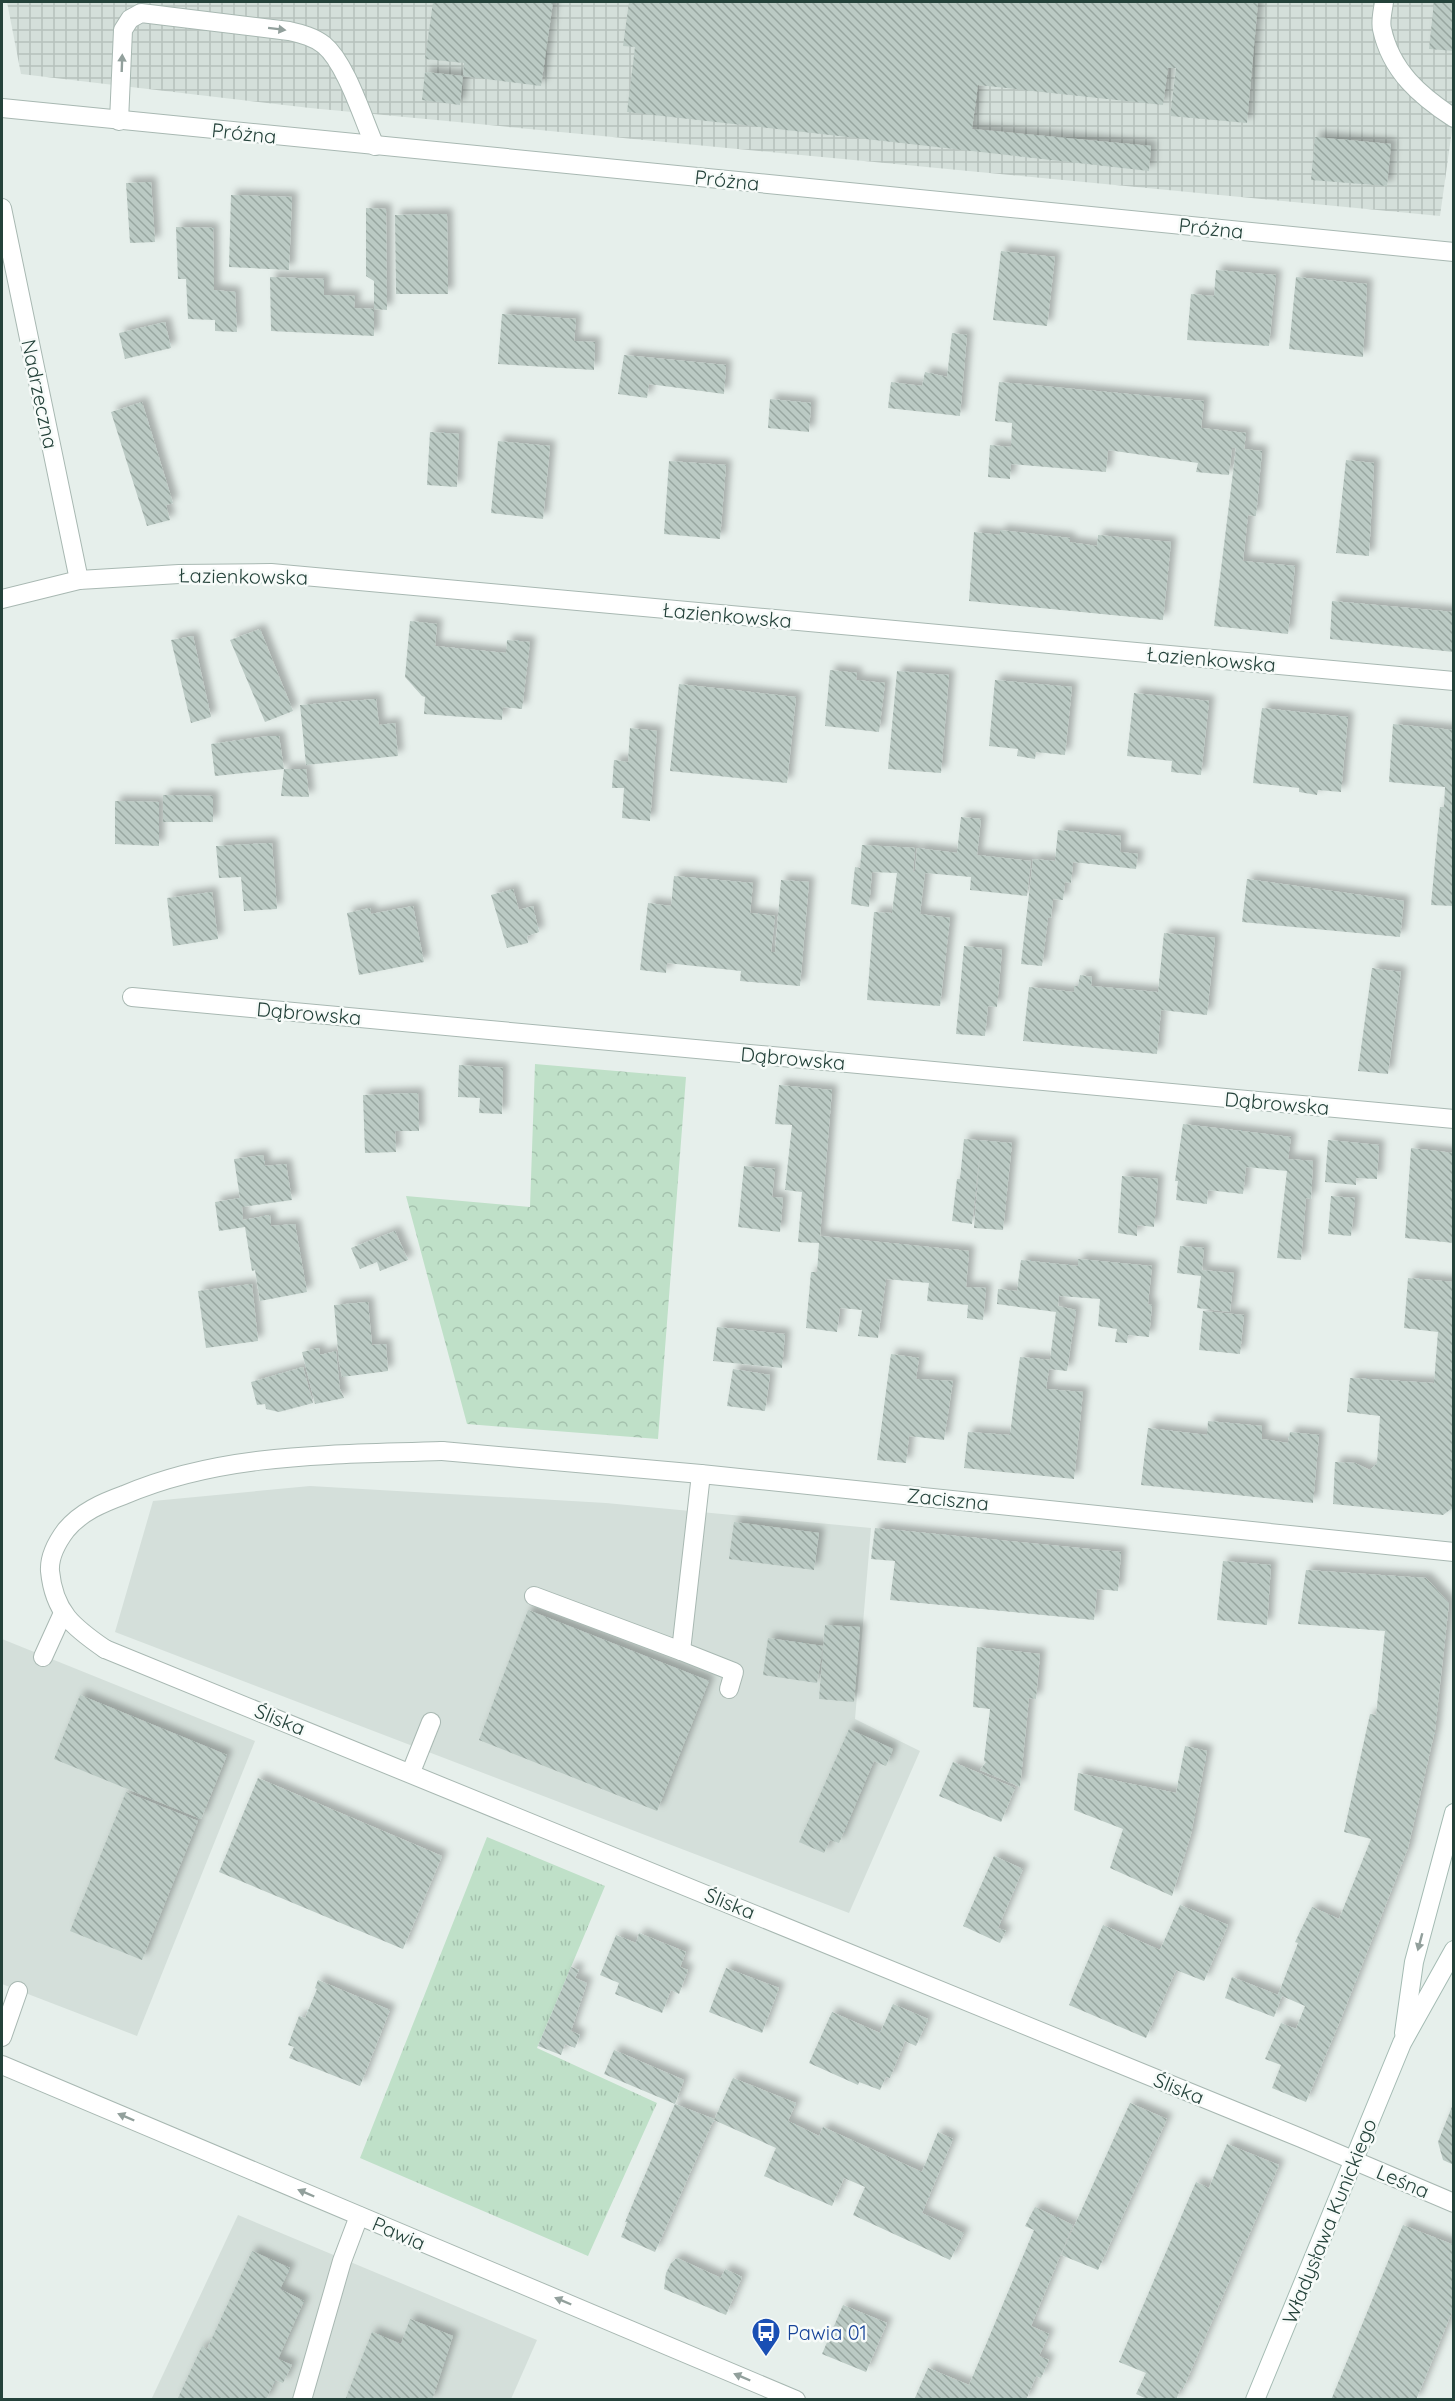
<svg xmlns="http://www.w3.org/2000/svg" width="1455" height="2401" font-family="Quicksand,sans-serif">
<style>
.built{fill:#d4dfda}
.industrial{fill:url(#industrial-grid)}
.grass{fill:url(#grass-tufts)}
.forest{fill:url(#forest-crowns)}
.building{fill:url(#building-back-hatch);filter:url(#shadow)}
.lines{fill:none;stroke-linecap:round;stroke-linejoin:round}
.service-casing{stroke:#a8b8b2;stroke-width:20}
.minor-casing{stroke:#a8b8b2;stroke-width:20}
.secondary-casing{stroke:#a4bbb3;stroke-width:20}
.service{stroke:#fff;stroke-width:18}
.minor{stroke:#fff;stroke-width:18}
.secondary{stroke:#fff;stroke-width:18}
.oneway{fill:#92a09c}
.labels{text-anchor:middle;dominant-baseline:central;stroke-width:5;stroke-linejoin:round;paint-order:stroke}
.street-label{font-size:20px;fill:#24423a;stroke:#f7fbf9}
.transit-label{font-size:20px;fill:#164399;stroke:#f7fbf9;text-anchor:start}
</style>
<defs>
<pattern id="industrial-grid" width="8" height="8" patternUnits="userSpaceOnUse" patternTransform="scale(1.5)"><rect width="8" height="8" fill="#d4dfda"/><path d="M0 4h8M4 0v8" fill="none" stroke="#b6c1bc"/></pattern>
<pattern id="grass-tufts" width="24" height="20" patternUnits="userSpaceOnUse" patternTransform="scale(1.5)"><rect width="24" height="20" fill="#bfe0c8"/><path d="M3 7l-1-3M5 7V3M7 7l1-3M15 17l-1-3M17 17v-4M19 17l1-3" fill="none" stroke="#a4c1ad"/></pattern>
<pattern id="forest-crowns" width="20" height="18" patternUnits="userSpaceOnUse" patternTransform="scale(1.5)"><rect width="20" height="18" fill="#bfe0c8"/><path d="M2 6a3 3 0 1 1 6 0M12 15a3 3 0 1 1 6 0" fill="none" stroke="#a4c1ad"/></pattern>
<pattern id="building-back-hatch" width="6" height="6" patternUnits="userSpaceOnUse" patternTransform="scale(1.5)"><rect width="6" height="6" fill="#bbcac4"/><path d="M-1 5l2 2M0 0l6 6M5-1l2 2" fill="none" stroke="#98a6a0"/></pattern>
<filter id="shadow"><feDropShadow dx="5.5" dy="-5.5" stdDeviation="3" flood-color="#0004"/></filter>
</defs>
<rect width="100%" height="100%" fill="#e6efeb"/>
<!-- built -->
<g class="built">
<path d="M310,1486L606,1503L871,1528L855,1719L920,1751L849,1913L115,1632L153,1501Z"/>
<path d="M2,1639L255,1741L137,2036L2,1984Z"/>
<path d="M238,2215L537,2340L511,2399L151,2400Z"/>
</g>
<!-- industrial -->
<path class="industrial" d="M7,2H1453V123L1440,216L310,108L21,74Z"/>
<!-- grass -->
<path class="grass" d="M487,1837L605,1886L537,2048L657,2103L588,2256L360,2158Z"/>
<!-- forest -->
<path class="forest" d="M535,1064L686,1077L658,1439L467,1424L406,1196L530,1207Z"/>
<!-- building -->
<g class="building">
<path d="M433,2H553L541,86L463,76L460,105L422,100L425,72L463,76L464,63L425,59Z"/>
<path d="M629,2H1258L1247,123L1170,116L1176,68H1168L1163,105L978,85L972,129L1151,146L1149,171L627,112L635,47L623,46Z"/>
<path d="M1434,2H1454V51L1429,49Z"/>
<path d="M1315,137L1391,144L1387,186L1311,180Z"/>
<path d="M151,182L155,242L130,243L126,183Z"/>
<path d="M231,195L292,197L289,270L229,267Z"/>
<path d="M366,208L386,209L387,310L374,309V336L271,331L270,277L324,279V295L355,296L354,308L374,309V281L366,276Z"/>
<path d="M447,214L448,294H396L395,215Z"/>
<path d="M176,227L213,228L214,290L235,292L237,332L215,331V320L188,319L186,279H178Z"/>
<path d="M1001,251L1055,257L1047,326L993,320Z"/>
<path d="M1216,270L1276,275L1269,346L1187,340L1191,294L1214,296Z"/>
<path d="M1296,277L1367,284L1363,357L1289,349Z"/>
<path d="M502,314L576,319L574,341L595,342L594,370L498,364Z"/>
<path d="M165,322L171,348L125,359L119,333Z"/>
<path d="M952,333L967,335L960,416L888,408L891,382L922,386L925,372L947,377Z"/>
<path d="M624,355L726,365L724,394L649,384L647,398L618,394Z"/>
<path d="M999,382L1204,401L1201,428L1246,433L1244,449L1262,451L1256,516L1248,515L1243,561L1295,566L1288,634L1214,626L1236,448H1232L1229,475L1196,472L1198,463L1108,450L1106,472L1011,464L1010,479L988,477L990,445L1011,447L1012,423L995,421Z"/>
<path d="M770,399L811,403L809,432L768,428Z"/>
<path d="M142,402L173,503L166,505L170,520L147,526L111,412Z"/>
<path d="M430,432L459,434L457,487L427,485Z"/>
<path d="M498,441L550,446L543,519L491,513Z"/>
<path d="M1346,460L1374,463L1369,556L1336,553Z"/>
<path d="M669,461L726,465L720,539L664,534Z"/>
<path d="M1000,530L1070,538L1069,542L1097,546L1098,535L1171,542L1163,620L969,601L974,532L1000,535Z"/>
<path d="M1332,601L1454,612V652L1330,639Z"/>
<path d="M410,621L437,624L435,646L506,653L507,640L530,642L522,709L503,707L502,720L424,714L425,697L422,696L405,677Z"/>
<path d="M260,629L293,711L265,722L230,640Z"/>
<path d="M193,636L211,717L191,723L171,640Z"/>
<path d="M830,670L857,673L856,680L885,683L879,732L825,726Z"/>
<path d="M897,671L949,675L941,773L888,769Z"/>
<path d="M995,680L1072,687L1065,755L1036,752L1035,759L1017,756L1018,749L989,746Z"/>
<path d="M679,684L796,697L787,783L670,771Z"/>
<path d="M1134,693L1209,701L1201,775L1171,772L1172,761L1127,756Z"/>
<path d="M376,699L379,725L395,723L398,756L306,765L300,705Z"/>
<path d="M1262,708L1348,717L1341,792L1318,790L1317,795L1299,792V788L1253,783Z"/>
<path d="M1393,724L1454,730V906L1431,905L1440,807H1444L1445,787L1389,782Z"/>
<path d="M630,728L657,731L650,821L622,818L624,788H612L614,760L628,762Z"/>
<path d="M268,736H279L284,769L215,776L211,744Z"/>
<path d="M284,769H306L309,797L281,796Z"/>
<path d="M163,795L213,796V822H163Z"/>
<path d="M115,801L159,802V846L115,844Z"/>
<path d="M961,817L981,819L977,855L1031,861L1027,896L970,890L971,877L925,873L920,914L950,918L940,1006L867,1000L874,912L892,913L897,873L872,872L869,907L851,904L855,867L860,868L862,845L915,848L913,872L915,871L917,848L957,853Z"/>
<path d="M1058,830L1121,836L1120,852L1138,854L1136,869L1073,862L1071,883L1065,882L1063,900L1053,899L1051,918H1048L1042,966L1021,964L1033,859L1055,861Z"/>
<path d="M272,843L277,909L244,911L241,877L219,878L216,846Z"/>
<path d="M674,876L753,883L750,913L775,916L771,952H775L781,880L809,882L800,986L740,981L741,971L667,963L666,973L640,970L648,903L671,906Z"/>
<path d="M1247,879L1404,901L1400,937L1242,922Z"/>
<path d="M513,889L519,910L533,906L539,932L527,936L528,943L507,948L491,895Z"/>
<path d="M212,892L218,939L173,946L167,898Z"/>
<path d="M413,906L424,962L359,975L347,913L370,908L371,914Z"/>
<path d="M1164,933L1215,938L1207,1015L1161,1010L1157,1054L1023,1041L1029,987L1074,992V986H1078L1080,975L1092,977L1091,986L1158,992Z"/>
<path d="M964,946L1002,950L997,1007L988,1006L985,1036L956,1034Z"/>
<path d="M1372,968L1401,972L1388,1074L1358,1071Z"/>
<path d="M459,1065L503,1068L502,1114L479,1113L480,1098L458,1097Z"/>
<path d="M779,1085L832,1090L820,1236L969,1251L966,1287L986,1288L983,1320L967,1318L968,1305L927,1301L929,1283L886,1279L878,1338L858,1336L862,1310L840,1308L837,1332L806,1328L811,1272H817L819,1243L798,1242L802,1192L785,1190L792,1125L775,1124Z"/>
<path d="M418,1093L419,1131H395L396,1152L365,1153L363,1095Z"/>
<path d="M1183,1124L1291,1137L1288,1159L1313,1161L1311,1199L1306,1198L1301,1260L1277,1258L1287,1171L1246,1167L1243,1194L1208,1190L1207,1204L1176,1200L1178,1181H1175Z"/>
<path d="M964,1139L1012,1143L1003,1230L974,1228L980,1152L972,1224L952,1221L957,1179H960Z"/>
<path d="M1328,1140L1379,1145L1377,1179L1356,1178V1185L1325,1182Z"/>
<path d="M1411,1148L1454,1153V1243L1405,1238Z"/>
<path d="M263,1155L265,1166L286,1164L292,1200L242,1207L243,1220L270,1215L271,1226L295,1224L307,1292L260,1301L255,1270L252,1271L245,1227L219,1231L215,1202L240,1198L234,1159Z"/>
<path d="M744,1166L775,1169L772,1197L783,1198L780,1232L738,1227Z"/>
<path d="M1122,1176L1158,1179L1154,1227L1137,1225V1236L1118,1233Z"/>
<path d="M1331,1196L1355,1198L1351,1236L1328,1234Z"/>
<path d="M395,1231L408,1260L380,1271L377,1262L360,1269L351,1248Z"/>
<path d="M1180,1246L1204,1248L1202,1270L1234,1273L1230,1312L1197,1308L1201,1276L1177,1273Z"/>
<path d="M1078,1259L1152,1266L1148,1304L1152,1305L1149,1337L1128,1335L1127,1343L1115,1342L1117,1329L1098,1326L1100,1299L1059,1296L1058,1306L1076,1310L1067,1371L1049,1369L1046,1389L1083,1392L1074,1479L964,1468L968,1432L1010,1435L1020,1357L1050,1360L1056,1312L997,1304L998,1289L1017,1291L1021,1260L1078,1266Z"/>
<path d="M1408,1278L1454,1282V1507L1443,1515L1333,1504L1335,1462L1355,1463L1370,1470L1377,1463L1380,1416L1347,1412L1350,1378L1434,1383L1438,1332L1404,1328Z"/>
<path d="M252,1284L258,1341L206,1348L198,1291Z"/>
<path d="M368,1302L372,1345L386,1344L388,1371L342,1377L339,1362L334,1305Z"/>
<path d="M1203,1311L1244,1315L1240,1354L1199,1350Z"/>
<path d="M717,1327L785,1334L782,1368L713,1361Z"/>
<path d="M319,1348L320,1355L336,1351L340,1389L344,1398L315,1404L302,1352Z"/>
<path d="M891,1354L919,1358L916,1379L953,1381L944,1440L909,1436L906,1463L877,1460Z"/>
<path d="M303,1367L313,1403L279,1412L266,1409L265,1404L257,1405L251,1382Z"/>
<path d="M733,1369L770,1375L765,1411L727,1406Z"/>
<path d="M1208,1421L1262,1426V1439L1288,1443L1290,1432L1319,1435L1313,1503L1141,1485L1148,1428L1207,1435Z"/>
<path d="M734,1522L819,1533L814,1570L729,1559Z"/>
<path d="M875,1528L1121,1552L1118,1591L1097,1589L1094,1620L890,1600L895,1561L871,1559Z"/>
<path d="M1223,1561L1271,1565L1267,1625L1217,1620Z"/>
<path d="M1306,1570L1426,1578L1449,1603L1435,1730L1408,1848L1340,2021L1306,2102L1272,2088L1281,2065L1265,2059L1281,2023L1296,2029L1305,2006L1282,1996L1274,2017L1225,1998L1232,1977L1278,1995L1298,1943L1295,1942L1312,1907L1339,1919L1371,1839L1344,1832L1370,1714L1376,1715L1385,1631L1298,1624Z"/>
<path d="M528,1610L709,1681L657,1811L479,1740Z"/>
<path d="M825,1625L860,1627L854,1702L819,1699Z"/>
<path d="M768,1638L823,1646L817,1683L763,1675Z"/>
<path d="M977,1647L1040,1654L1036,1699L1029,1698L1020,1787L980,1770L986,1762L984,1761L990,1709L973,1707Z"/>
<path d="M80,1695L227,1755L201,1819L54,1759Z"/>
<path d="M849,1729L893,1749L886,1766L874,1761L839,1843L830,1840L824,1853L799,1842Z"/>
<path d="M1185,1746L1207,1751L1191,1834L1172,1896L1110,1868L1123,1829L1074,1810L1078,1773L1176,1793Z"/>
<path d="M953,1762L1015,1788L1001,1822L939,1796Z"/>
<path d="M258,1778L442,1856L403,1949L219,1872Z"/>
<path d="M126,1792L198,1821L142,1960L70,1931Z"/>
<path d="M994,1856L1023,1869L998,1928L1006,1931L1000,1943L963,1926Z"/>
<path d="M1180,1905L1228,1925L1204,1981L1176,1970L1146,2038L1069,2005L1103,1925L1160,1950Z"/>
<path d="M639,1933L686,1952L680,1967L688,1970L679,1994L671,1990L662,2013L615,1994L619,1983L600,1975L616,1935L636,1943Z"/>
<path d="M571,1967L579,1970L575,1978L587,1983L571,2031L580,2035L575,2048L565,2044L561,2055L538,2046Z"/>
<path d="M726,1968L779,1988L762,2033L709,2012Z"/>
<path d="M318,1980L390,2010L360,2086L289,2058L294,2047L288,2045L299,2016L305,2018L317,1989L315,1988Z"/>
<path d="M893,2004L928,2019L916,2046L905,2041L890,2078L886,2077L880,2090L859,2082L858,2085L809,2063L832,2012L880,2033Z"/>
<path d="M614,2050L684,2080L675,2104L604,2074Z"/>
<path d="M733,2078L796,2103L788,2121L819,2136L823,2127L922,2172L938,2132L953,2139L922,2213L964,2233L950,2260L853,2215L865,2187L844,2178L832,2206L764,2176L776,2148L714,2120Z"/>
<path d="M1130,2103L1167,2119L1098,2270L1061,2255Z"/>
<path d="M675,2104L714,2119L655,2252L621,2237L627,2222H625Z"/>
<path d="M1453,2104H1454V2165L1443,2160L1438,2142Z"/>
<path d="M1227,2144L1279,2165L1183,2389L1181,2387L1176,2400H1149L1136,2394L1146,2373L1119,2362L1196,2182L1209,2188Z"/>
<path d="M1035,2207L1073,2225L1031,2326L1049,2334L1039,2356L1049,2360L1041,2378L1036,2376L1026,2400H914L928,2368L969,2385L1034,2230L1025,2226Z"/>
<path d="M1403,2225L1454,2245V2307L1416,2400H1331Z"/>
<path d="M252,2251L290,2268L280,2289L304,2301L278,2359L292,2365L283,2383L275,2380L266,2400H177L202,2346L207,2349Z"/>
<path d="M677,2258L721,2278L725,2269L742,2277L726,2315L664,2289L666,2273L671,2263Z"/>
<path d="M843,2305L887,2323L866,2372L822,2354Z"/>
<path d="M410,2319L453,2336L432,2400H345L372,2332L401,2344Z"/>
</g>
<g class="lines">
<!-- service casing -->
<g class="service-casing">
<g id="service">
<path d="M1384,2C1383,10 1380,21 1382,29C1391,71 1420,96 1454,118"/>
<path d="M119,121L123,30L130,19L141,13L289,31C302,34 314,37 324,45C346,63 363,119 375,146"/>
<path d="M2,208L79,580"/>
<path d="M534,1596L681,1651L701,1474"/>
<path d="M105,1649C73,1627 54,1612 50,1571C49,1556 57,1542 66,1530C81,1512 102,1503 124,1495C224,1452 335,1455 442,1451"/>
<path d="M681,1651L734,1672L729,1689"/>
<path d="M43,1657L63,1613"/>
<path d="M411,1772L431,1722"/>
<path d="M2,2037L18,1991"/>
<path d="M302,2400L342,2261L359,2216"/>
</g>
</g>
<!-- minor casing -->
<g class="minor-casing">
<g id="minor">
<path d="M2,108L1454,252"/>
<path d="M2,599L79,580L179,574L271,573L1454,681"/>
<path d="M132,997L1454,1119"/>
<path d="M442,1451L701,1474L1454,1552"/>
<path d="M105,1649L1301,2138L1454,2203"/>
<path d="M2,2065L796,2400"/>
</g>
</g>
<!-- secondary casing -->
<g class="secondary-casing">
<g id="secondary">
<path d="M1404,2033L1414,1962L1454,1813"/>
<path d="M1255,2400L1402,2043L1454,1950"/>
</g>
</g>
<!-- service -->
<use href="#service" class="service"/>
<!-- minor -->
<use href="#minor" class="minor"/>
<!-- secondary -->
<use href="#secondary" class="secondary"/>
</g>
<!-- one-way arrows -->
<defs><path id="oneway-solid" d="M-6-.8H1V-3.2L6.5 0L1 3.2V.8H-6Z" transform="scale(1.5)"/></defs>
<g class="oneway">
<use href="#oneway-solid" transform="translate(277 29) rotate(7)"/>
<use href="#oneway-solid" transform="translate(122 63) rotate(-88)"/>
<use href="#oneway-solid" transform="translate(1420 1942) rotate(105)"/>
<use href="#oneway-solid" transform="translate(126 2117) rotate(-157)"/>
<use href="#oneway-solid" transform="translate(306 2193) rotate(-157)"/>
<use href="#oneway-solid" transform="translate(563 2301) rotate(-157)"/>
<use href="#oneway-solid" transform="translate(742 2377) rotate(-157)"/>
</g>
<!-- icons -->
<defs>
<g id="bus-pin" transform="scale(1.5)"><path d="M0 17L-7.5 6A9.5 9.5 0 1 1 7.5 6Z" fill="#1a4fb4" stroke="#f7fbf9"/><path d="M-5-6H5V4H4V6H2V4H-2V6H-4V4H-5ZM-3.5-4V0h7V-4ZM-3.5 1.2v1.5H-2V1.2ZM2 1.2v1.5H3.5V1.2Z" fill="#fff"/></g>
</defs>
<g fill-rule="evenodd">
<use href="#bus-pin" x="766" y="2332"/>
</g>
<g class="labels">
<!-- street labels -->
<g class="street-label">
<text transform="translate(244 133) rotate(6)">Próżna</text>
<text transform="translate(727 180) rotate(6)">Próżna</text>
<text transform="translate(1211 228) rotate(6)">Próżna</text>
<text transform="translate(40 394) rotate(78)">Nadrzeczna</text>
<text transform="translate(243 576) rotate(1)">Łazienkowska</text>
<text transform="translate(727 615) rotate(5)">Łazienkowska</text>
<text transform="translate(1211 659) rotate(5)">Łazienkowska</text>
<text transform="translate(309 1013) rotate(5)">Dąbrowska</text>
<text transform="translate(793 1058) rotate(5)">Dąbrowska</text>
<text transform="translate(1277 1103) rotate(5)">Dąbrowska</text>
<text transform="translate(948 1499) rotate(6)">Zaciszna</text>
<text transform="translate(280 1719) rotate(22)">Śliska</text>
<text transform="translate(730 1903) rotate(22)">Śliska</text>
<text transform="translate(1179 2088) rotate(22)">Śliska</text>
<text transform="translate(1403 2181) rotate(23)">Leśna</text>
<text transform="translate(1329 2221) rotate(-68)">Władysława Kunickiego</text>
<text transform="translate(399 2233) rotate(23)">Pawia</text>
</g>
<!-- transit labels -->
<g class="transit-label">
<text x="787" y="2332">Pawia 01</text>
</g>
</g>
<!-- border -->
<rect width="1455" height="2401" fill="none" stroke="#24423a" stroke-width="6"/>
</svg>
